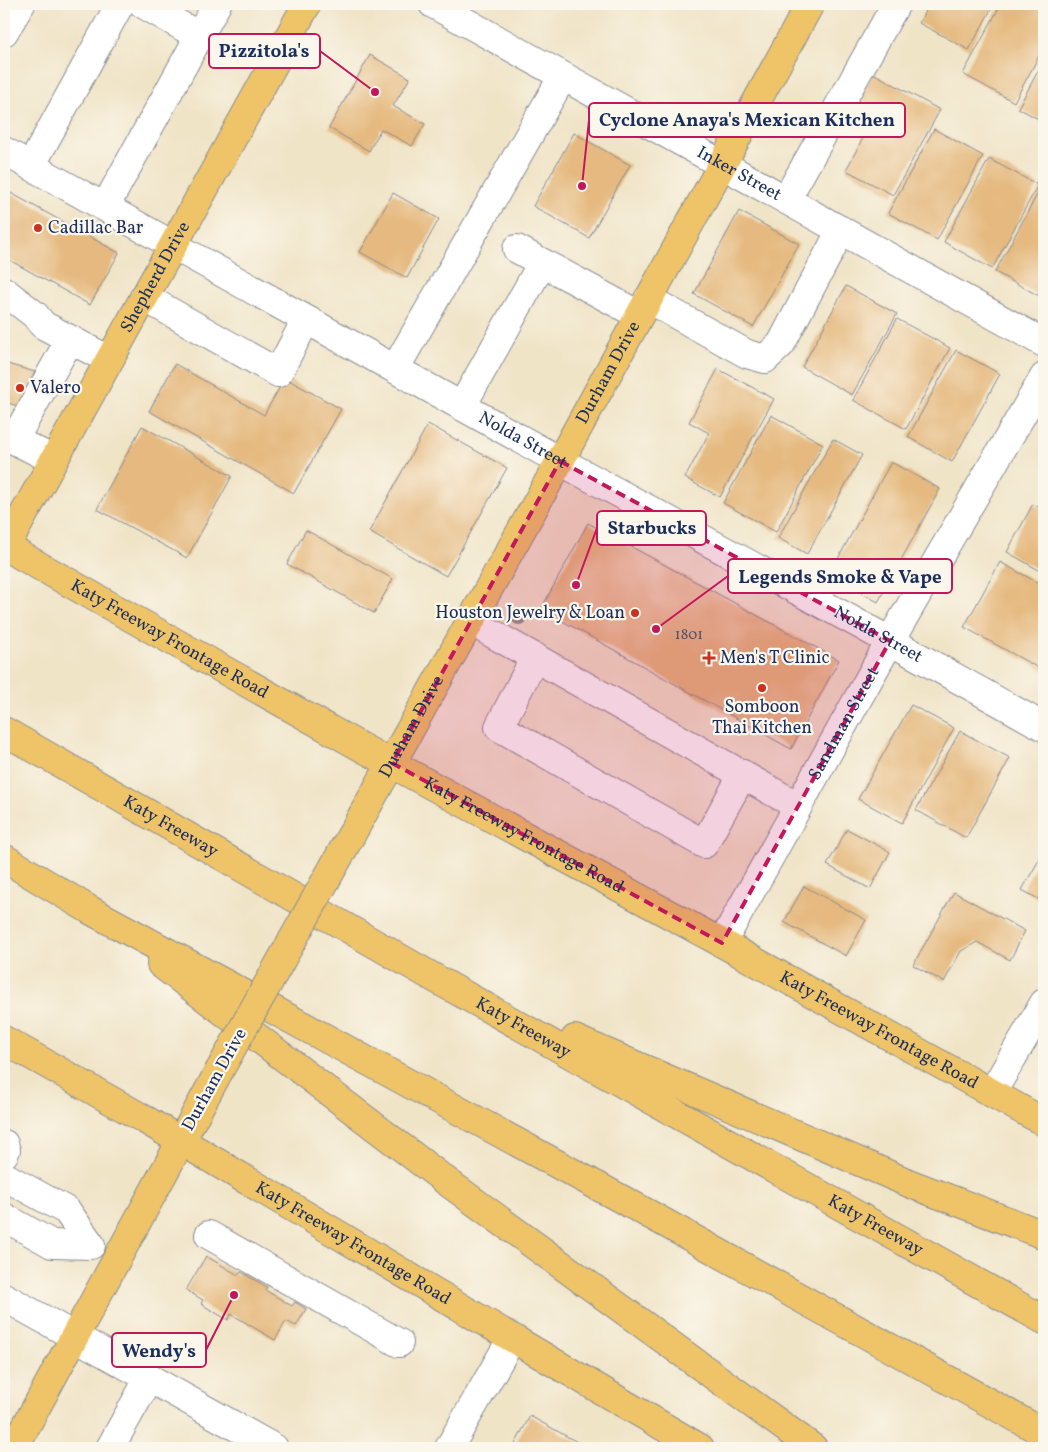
<svg xmlns="http://www.w3.org/2000/svg" width="1048" height="1452" font-family="Vollkorn,serif">
<style>
.building{fill:#e5b97f}
.lines{fill:none;stroke-linecap:round;stroke-linejoin:round}
.minor-casing{stroke:#868a92;stroke-width:30}
.major-casing{stroke:#868a92;stroke-width:30}
.highway-casing{stroke:#868a92;stroke-width:30}
.minor{stroke:#fff;stroke-width:28}
.major{stroke:#efc469;stroke-width:28}
.highway{stroke:#efc469;stroke-width:28}
.major-bridge-casing{stroke:#868a92;stroke-width:30;stroke-linecap:butt}
.major-bridge{stroke:#efc469;stroke-width:28}
.tree{fill:#90958f}
.marked{fill:#c2185b;fill-opacity:0.2;stroke:#c2185b;stroke-width:4;stroke-dasharray:10 6;stroke-linejoin:round}
.poi-dot{fill:#c8321e;stroke:#fbf7ec;stroke-width:2}
.labels{text-anchor:middle;dominant-baseline:central;stroke-width:4.5;stroke-linejoin:round;paint-order:stroke}
.number-label{font-size:15px;fill:#4e5266}
.street-label{font-size:18px;fill:#1b2f5e;stroke:#fbf7ec}
.poi-label{font-size:18px;fill:#1b2f5e;stroke:#fbf7ec;text-anchor:start}
.leader{fill:none;stroke:#c2185b;stroke-width:2}
.callout-dot{fill:#c2185b;stroke:#fbf7ec;stroke-width:2}
.callout{fill:#fbf7ec;stroke:#c2185b;stroke-width:2}
.callout-label{font-size:19px;text-anchor:middle;font-weight:bold;fill:#1b2f5e}
</style>
<rect width="100%" height="100%" fill="#fbf7ec"/>
<filter id="ink" filterUnits="userSpaceOnUse"><feTurbulence type="fractalNoise" baseFrequency=".02" numOctaves="2"/><feDisplacementMap in="SourceGraphic" scale="10" xChannelSelector="R" yChannelSelector="G"/><feConvolveMatrix kernelMatrix="1 2 1 2 8 2 1 2 1" color-interpolation-filters="sRGB"/></filter>
<filter id="wash" filterUnits="userSpaceOnUse"><feTurbulence type="fractalNoise" baseFrequency=".0096" numOctaves="4" result="noise"/><feDisplacementMap in="SourceGraphic" scale="20" xChannelSelector="R" yChannelSelector="G"/><feGaussianBlur stdDeviation="1.12" result="paint"/><feColorMatrix in="noise" values="0 0 0 0 0 0 0 0 0 0 0 0 0 0 0 0 0 1.4 0 .05"/><feComposite in="paint" operator="in"/></filter>
<g filter="url(#wash)">
<rect width="100%" height="100%" fill="#f0e4c7"/>
<g id="blocks">
<!-- building -->
<g class="building">
<path d="M929,4H994L969,50L919,23Z"/>
<path d="M1001,4H1031L1044,11V47L1014,102L963,74Z"/>
<path d="M370,55L410,78L393,106L425,124L412,146L381,129L369,151L329,128Z"/>
<path d="M1044,60V122L1018,108Z"/>
<path d="M873,73L940,110L893,195L846,170L863,138L843,127Z"/>
<path d="M934,129L983,156L937,240L888,213Z"/>
<path d="M574,133L630,165L589,238L533,206Z"/>
<path d="M989,159L1038,185L992,269L944,242Z"/>
<path d="M1044,182V295L1043,298L995,272Z"/>
<path d="M9,192L119,253L90,305L4,257V202Z"/>
<path d="M393,193L439,219L407,278L360,252Z"/>
<path d="M739,211L799,244L753,327L694,294Z"/>
<path d="M846,286L897,314L852,395L802,367Z"/>
<path d="M897,319L950,348L906,429L853,400Z"/>
<path d="M956,350L1000,374L952,462L908,437Z"/>
<path d="M4,363L45,375L25,408L4,402Z"/>
<path d="M175,364L264,415L285,378L341,409L294,493L149,411Z"/>
<path d="M718,369L774,399L720,497L685,478L709,433L689,422Z"/>
<path d="M771,415L823,444L776,532L723,503Z"/>
<path d="M428,424L507,468L446,576L369,532Z"/>
<path d="M142,426L232,476L187,558L97,509Z"/>
<path d="M833,439L862,455L807,554L778,538Z"/>
<path d="M891,462L940,489L878,602L829,575Z"/>
<path d="M1033,504L1044,510V573L1007,552Z"/>
<path d="M588,523L839,660L791,749L541,609Z"/>
<path d="M306,530L393,579L374,613L287,564Z"/>
<path d="M1000,562L1044,586V671L964,627Z"/>
<path d="M911,705L954,728L902,823L858,799Z"/>
<path d="M960,731L1010,758L966,838L916,810Z"/>
<path d="M847,829L890,852L870,889L827,865Z"/>
<path d="M1044,851V902L1022,890Z"/>
<path d="M804,886L866,920L846,956L784,922Z"/>
<path d="M954,892L1025,931L1010,960L977,942L961,951L944,982L913,965Z"/>
<path d="M206,1256L238,1275L241,1272L267,1287L265,1290L292,1306L295,1302L306,1309L296,1326L286,1321L275,1340L231,1314L228,1320L201,1304L203,1300L186,1290Z"/>
<path d="M530,1416L588,1448H513Z"/>
</g>
</g>
</g>
<g filter="url(#ink)">
<use href="#blocks" fill-opacity="0" stroke="#868a92" stroke-width="1"/>
<g class="lines">
<!-- minor casing -->
<g class="minor-casing">
<g id="minor">
<path d="M143,4L199,36"/>
<path id="s1" d="M433,4L1044,343"/>
<path d="M4,32L21,4"/>
<path id="s2" d="M4,151L560,461L890,641L1044,727"/>
<path d="M31,166L120,4"/>
<path d="M786,200L896,4"/>
<path d="M105,207L217,4"/>
<path d="M517,249L639,315"/>
<path d="M4,291L35,315L43,325L109,360"/>
<path d="M144,297L278,373L306,320"/>
<path d="M648,299L747,354L765,359L781,344L841,230"/>
<path d="M395,369L563,76"/>
<path d="M462,406L542,263"/>
<path d="M4,435L54,460"/>
<path d="M14,440L70,339"/>
<path d="M470,621L798,806"/>
<path d="M535,657L499,727L704,844L743,774"/>
<path id="s3" d="M722,943L890,641L1044,377"/>
<path d="M992,1093L1044,1003"/>
<path d="M4,1144L6,1150L4,1154"/>
<path d="M4,1176L67,1211L91,1245L52,1244L4,1217"/>
<path d="M209,1235L399,1343"/>
<path d="M4,1297L274,1448"/>
<path d="M110,1448L149,1378"/>
<path d="M449,1448L512,1338"/>
</g>
</g>
<!-- major casing -->
<g class="major-casing">
<g id="major">
<path id="s4" d="M4,546L359,746L722,943L1044,1122"/>
<path id="s5" d="M4,550L307,4"/>
<path id="s6" d="M363,814L560,461L810,4"/>
<path id="s7" d="M4,1040L144,1119L512,1338L700,1448"/>
<path d="M14,1448L218,1073"/>
</g>
</g>
<!-- highway casing -->
<g class="highway-casing">
<g id="highway">
<path id="s8" d="M4,731L438,980L1044,1320"/>
<path d="M4,858L90,910L647,1213L1044,1433"/>
<path d="M161,964L446,1181L813,1448"/>
<path d="M575,1039L911,1184L1044,1235"/>
</g>
</g>
<!-- minor -->
<use href="#minor" class="minor"/>
<!-- major -->
<use href="#major" class="major"/>
<!-- highway -->
<use href="#highway" class="highway"/>
<!-- major-bridge casing -->
<g class="major-bridge-casing">
<path id="major-bridge" d="M218,1073L363,814"/>
</g>
<!-- major-bridge -->
<use href="#major-bridge" class="major-bridge"/>
</g>
<!-- trees -->
<circle class="tree" cx="519" cy="617" r="8"/>
</g>
<!-- marked area -->
<path class="marked" d="M560,461L890,641L722,943L392,763Z"/>
<!-- markers -->
<g class="poi-dot">
<circle cx="38" cy="228" r="5"/>
<circle cx="20" cy="388" r="5"/>
<circle cx="635" cy="613" r="5"/>
<path d="M706.5 650.5h5v5h5v5h-5v5h-5v-5h-5v-5h5z"/>
<circle cx="762" cy="688" r="5"/>
</g>
<g class="labels">
<!-- number labels -->
<g class="number-label">
<text x="689" y="635">1801</text>
</g>
<!-- street labels -->
<g class="street-label">
<text stroke="none"><textPath href="#s1" startOffset="350">Inker Street</textPath></text>
<text stroke="none"><textPath href="#s5" startOffset="312">Shepherd Drive</textPath></text>
<text stroke="none"><textPath href="#s6" startOffset="505">Durham Drive</textPath></text>
<text stroke="none"><textPath href="#s2" startOffset="594">Nolda Street</textPath></text>
<text stroke="none"><textPath href="#s2" startOffset="999">Nolda Street</textPath></text>
<text stroke="none"><textPath href="#s4" startOffset="190">Katy Freeway Frontage Road</textPath></text>
<text stroke="none"><textPath href="#s3" startOffset="251">Sandman Street</textPath></text>
<text stroke="none"><textPath href="#s6" startOffset="100">Durham Drive</textPath></text>
<text stroke="none"><textPath href="#s8" startOffset="192">Katy Freeway</textPath></text>
<text stroke="none"><textPath href="#s4" startOffset="595">Katy Freeway Frontage Road</textPath></text>
<text stroke="none"><textPath href="#s8" startOffset="598">Katy Freeway</textPath></text>
<text stroke="none"><textPath href="#s4" startOffset="1000">Katy Freeway Frontage Road</textPath></text>
<text transform="translate(215 1080) rotate(-61)">Durham Drive</text>
<text stroke="none"><textPath href="#s8" startOffset="1002">Katy Freeway</textPath></text>
<text stroke="none"><textPath href="#s7" startOffset="404">Katy Freeway Frontage Road</textPath></text>
</g>
<!-- poi labels -->
<g class="poi-label">
<text x="48" y="228">Cadillac Bar</text>
<text x="30" y="388">Valero</text>
<text x="625" y="613" text-anchor="end">Houston Jewelry &amp; Loan</text>
<text x="720" y="658">Men's T Clinic</text>
<text x="762" y="707" text-anchor="middle">Somboon<tspan x="762" dy="21">Thai Kitchen</tspan></text>
</g>
</g>
<!-- callouts -->
<path class="leader" d="M375 92L320 51M582 186L589 120M576 585L597 528M656 629L728 576M234 1295L206 1350"/>
<g class="callout-dot">
<circle cx="375" cy="92" r="5"/>
<circle cx="582" cy="186" r="5"/>
<circle cx="576" cy="585" r="5"/>
<circle cx="656" cy="629" r="5"/>
<circle cx="234" cy="1295" r="5"/>
</g>
<g class="callout">
<rect x="209" y="34" width="111" height="34" rx="5"/>
<rect x="589" y="103" width="316" height="34" rx="5"/>
<rect x="597" y="511" width="109" height="34" rx="5"/>
<rect x="728" y="559" width="224" height="34" rx="5"/>
<rect x="112" y="1333" width="94" height="34" rx="5"/>
</g>
<g class="callout-label">
<text x="264" y="57">Pizzitola's</text>
<text x="747" y="126">Cyclone Anaya's Mexican Kitchen</text>
<text x="652" y="534">Starbucks</text>
<text x="840" y="583">Legends Smoke &amp; Vape</text>
<text x="159" y="1357">Wendy's</text>
</g>
<!-- margin -->
<rect width="1048" height="1452" fill="none" stroke="#fbf7ec" stroke-width="20"/>
</svg>
